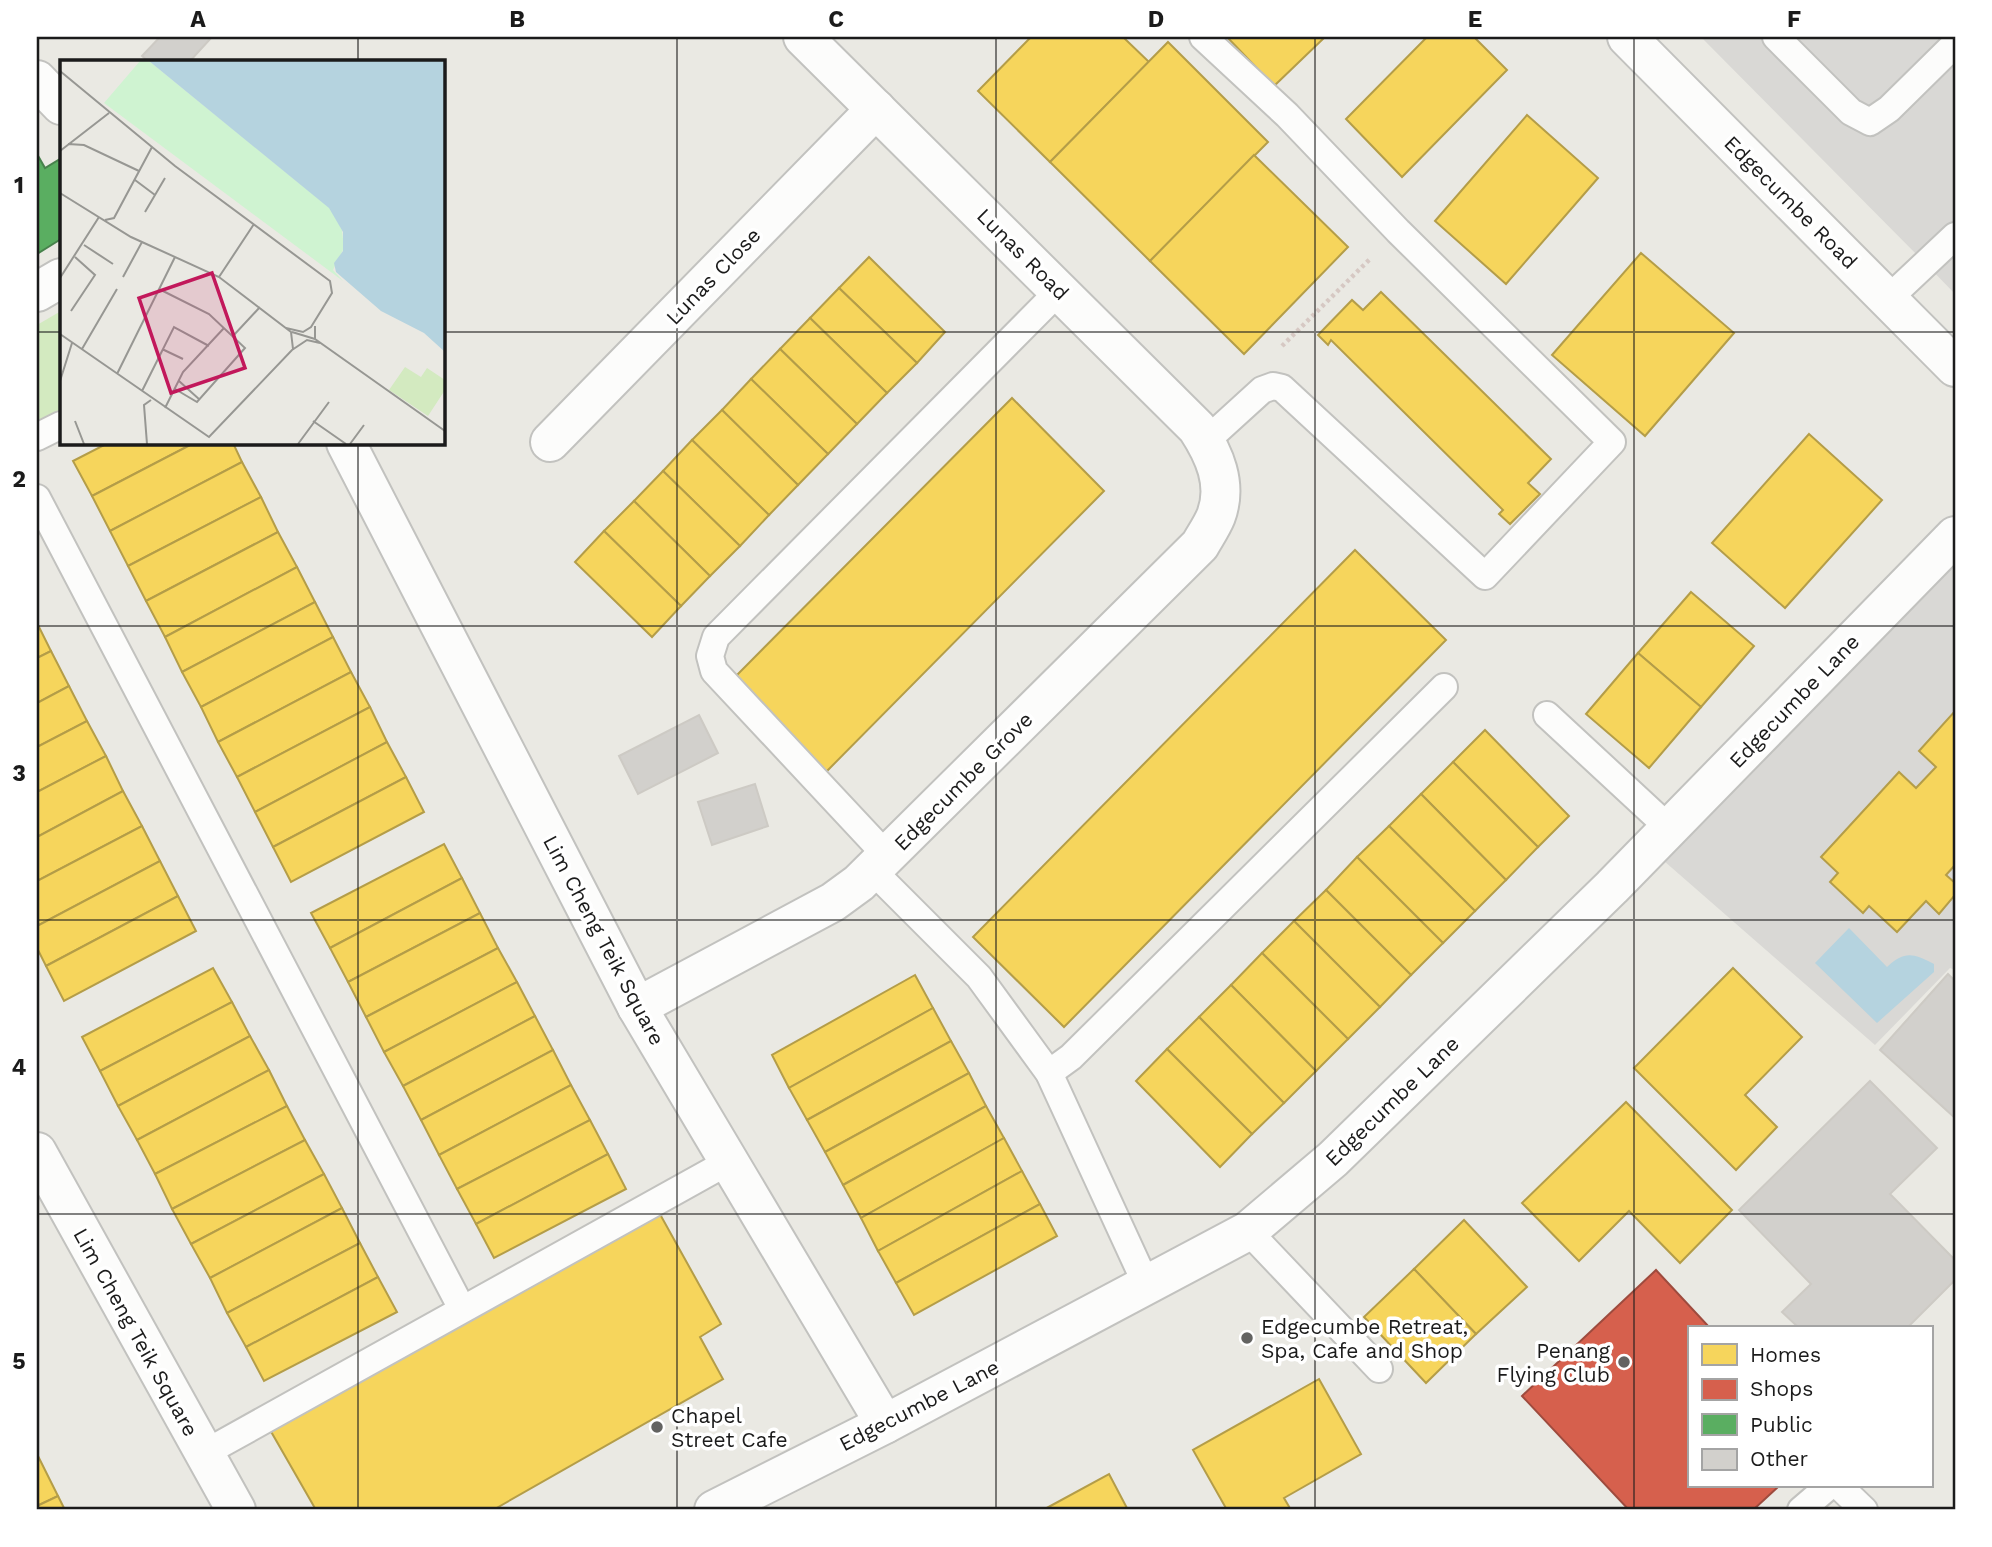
<svg xmlns="http://www.w3.org/2000/svg" width="1992" height="1547" font-family="'Work Sans',sans-serif">
<style>
.residential{fill:#d9d8d5}
.grass{fill:#d3eac0}
.water{fill:#b5d3df}
.homes{fill:#f6d55c;stroke:#b49d48;stroke-width:2}
.shops{fill:#d6604d;stroke:#9e4b3e;stroke-width:2}
.public{fill:#5aae61;stroke:#47824c;stroke-width:2}
.building{fill:#d2d0cc;stroke:#cdcac4;stroke-width:2}
.lines{fill:none;stroke-linecap:round;stroke-linejoin:round}
.lane-casing{stroke:#c2c2bf;stroke-width:30}
.street-casing{stroke:#c2c2bf;stroke-width:42}
.path{stroke:#d6c8c3;stroke-width:4.5;stroke-dasharray:3.5 3.5;stroke-linecap:butt}
.lane{stroke:#fcfcfb;stroke-width:26}
.street{stroke:#fcfcfb;stroke-width:38}
.grid{fill:none;stroke:#1b1b1b;stroke-width:2;stroke-opacity:0.55}
.poi-dot{fill:#636361;stroke:#fff;stroke-width:2.5}
.labels{text-anchor:middle;dominant-baseline:central;stroke-width:7;stroke-linejoin:round;paint-order:stroke}
.street-label{font-size:21px;fill:#1b1b1b;stroke:#fff}
.poi-label{font-size:21px;fill:#1b1b1b;stroke:#fff;text-anchor:start}
.inset-road{fill:none;stroke:#979793;stroke-width:2}
.view{fill:#c2185b;fill-opacity:0.15;stroke:#c2185b;stroke-width:3.5}
.inset-edge{fill:none;stroke:#1b1b1b;stroke-width:3.5}
.neatline{fill:none;stroke:#1b1b1b;stroke-width:2.5}
.grid-label{font-size:23px;text-anchor:middle;font-weight:bold;fill:#1b1b1b}
</style>
<rect width="100%" height="100%" fill="#eae9e3"/>
<!-- residential -->
<g class="residential">
<path d="M1701,37H1955V294L1926,264Z"/>
<path d="M1955,565V970L1950,968L1875,1045L1664,861Z"/>
</g>
<!-- grass -->
<path class="grass" d="M61,311V410L37,423V325Z"/>
<!-- water -->
<path class="water" d="M1849,928L1887,967C1905,951 1912,953 1934,964V972L1877,1023L1815,963Z"/>
<!-- homes -->
<g class="homes">
<path d="M1031,37H1123L1149,62L1050,162L978,91Z"/>
<path d="M1227,37H1325L1274,86Z"/>
<path d="M1427,37H1474L1507,70L1402,177L1346,119Z"/>
<path d="M1168,42L1268,142L1150,261L1050,162Z"/>
<path d="M1527,115L1598,178L1506,284L1435,221Z"/>
<path d="M1254,155L1348,247L1244,354L1150,261Z"/>
<path d="M1641,253L1734,333L1645,436L1552,355Z"/>
<path d="M869,257L945,332L917,363L839,288Z"/>
<path d="M839,288L917,363L887,393L810,318Z"/>
<path d="M1381,292L1551,459L1528,483L1540,494L1510,524L1499,514L1503,510L1331,340L1328,345L1318,335L1352,300L1363,310Z"/>
<path d="M810,318L887,393L857,424L780,349Z"/>
<path d="M780,349L857,424L828,454L751,379Z"/>
<path d="M751,379L828,454L798,485L722,410Z"/>
<path d="M1012,398L1104,491L826,772L733,679Z"/>
<path d="M722,410L798,485L769,515L692,440Z"/>
<path d="M1809,434L1882,500L1785,608L1712,543Z"/>
<path d="M692,440L769,515L740,546L663,471Z"/>
<path d="M108,443H194L92,496L73,461Z"/>
<path d="M194,443H233L242,462L110,531L92,496Z"/>
<path d="M242,462L261,497L128,566L110,531Z"/>
<path d="M663,471L740,546L710,576L634,501Z"/>
<path d="M261,497L278,532L146,601L128,566Z"/>
<path d="M634,501L710,576L681,606L604,531Z"/>
<path d="M604,531L681,606L652,637L575,562Z"/>
<path d="M278,532L297,567L165,637L146,601Z"/>
<path d="M1355,550L1446,640L1064,1027L973,937Z"/>
<path d="M297,567L315,602L182,672L165,637Z"/>
<path d="M1691,592L1754,646L1701,707L1638,653Z"/>
<path d="M315,602L333,637L201,707L182,672Z"/>
<path d="M37,623L51,651L37,658Z"/>
<path d="M333,637L351,672L218,742L201,707Z"/>
<path d="M51,651L69,686L37,703V658Z"/>
<path d="M1638,653L1701,707L1649,768L1586,714Z"/>
<path d="M351,672L370,707L237,777L218,742Z"/>
<path d="M69,686L87,721L37,747V703Z"/>
<path d="M370,707L387,742L255,812L237,777Z"/>
<path d="M1955,711V865L1946,875L1955,883V895L1939,914L1926,901L1897,932L1869,906L1863,913L1830,882L1838,873L1821,857L1899,772L1916,788L1936,767L1919,751Z"/>
<path d="M87,721L106,756L37,792V747Z"/>
<path d="M1485,730L1569,816L1538,847L1453,762Z"/>
<path d="M387,742L406,777L273,847L255,812Z"/>
<path d="M106,756L123,791L37,837V792Z"/>
<path d="M1453,762L1538,847L1506,880L1421,794Z"/>
<path d="M406,777L424,812L291,882L273,847Z"/>
<path d="M123,791L142,826L37,881V837Z"/>
<path d="M1421,794L1506,880L1475,911L1389,826Z"/>
<path d="M142,826L160,861L37,926V881Z"/>
<path d="M1389,826L1475,911L1443,943L1357,857Z"/>
<path d="M444,844L462,878L330,948L311,913Z"/>
<path d="M1357,857L1443,943L1411,975L1326,890Z"/>
<path d="M160,861L178,896L46,966L37,948V926Z"/>
<path d="M462,878L480,913L348,982L330,948Z"/>
<path d="M1326,890L1411,975L1380,1007L1294,921Z"/>
<path d="M178,896L196,931L64,1001L46,966Z"/>
<path d="M480,913L498,948L366,1017L348,982Z"/>
<path d="M1294,921L1380,1007L1348,1039L1262,953Z"/>
<path d="M498,948L517,982L384,1052L366,1017Z"/>
<path d="M1262,953L1348,1039L1316,1071L1231,985Z"/>
<path d="M213,968L232,1002L100,1071L82,1037Z"/>
<path d="M1733,968L1802,1037L1745,1095L1777,1127L1736,1170L1634,1068Z"/>
<path d="M915,975L933,1008L789,1088L772,1055Z"/>
<path d="M517,982L535,1016L403,1086L384,1052Z"/>
<path d="M1231,985L1316,1071L1284,1103L1199,1017Z"/>
<path d="M232,1002L250,1036L118,1106L100,1071Z"/>
<path d="M933,1008L951,1041L807,1120L789,1088Z"/>
<path d="M535,1016L553,1050L421,1120L403,1086Z"/>
<path d="M1199,1017L1284,1103L1252,1134L1167,1049Z"/>
<path d="M250,1036L269,1070L137,1140L118,1106Z"/>
<path d="M951,1041L969,1073L825,1152L807,1120Z"/>
<path d="M1167,1049L1252,1134L1220,1167L1136,1081Z"/>
<path d="M553,1050L571,1085L439,1155L421,1120Z"/>
<path d="M269,1070L287,1106L155,1174L137,1140Z"/>
<path d="M969,1073L986,1106L843,1185L825,1152Z"/>
<path d="M571,1085L590,1120L457,1189L439,1155Z"/>
<path d="M1626,1102L1732,1210L1680,1263L1629,1211L1579,1261L1522,1203Z"/>
<path d="M287,1106L305,1140L172,1209L155,1174Z"/>
<path d="M986,1106L1004,1138L861,1218L843,1185Z"/>
<path d="M590,1120L608,1154L476,1224L457,1189Z"/>
<path d="M1004,1138L1022,1171L878,1251L861,1218Z"/>
<path d="M305,1140L324,1174L191,1244L172,1209Z"/>
<path d="M608,1154L626,1189L494,1258L476,1224Z"/>
<path d="M1022,1171L1040,1204L896,1283L878,1251Z"/>
<path d="M324,1174L342,1208L210,1278L191,1244Z"/>
<path d="M1040,1204L1057,1236L914,1315L896,1283Z"/>
<path d="M656,1207L721,1324L700,1337L723,1379L493,1510H316L269,1428Z"/>
<path d="M342,1208L360,1243L227,1313L210,1278Z"/>
<path d="M1464,1220L1527,1287L1476,1334L1414,1269Z"/>
<path d="M360,1243L378,1277L246,1347L227,1313Z"/>
<path d="M1414,1269L1476,1334L1426,1383L1364,1317Z"/>
<path d="M378,1277L397,1312L264,1381L246,1347Z"/>
<path d="M1319,1379L1361,1454L1284,1498L1291,1510H1227L1193,1450Z"/>
<path d="M37,1454L58,1496L37,1506Z"/>
<path d="M1109,1474L1128,1510H1043Z"/>
<path d="M58,1496L65,1510H37V1506Z"/>
</g>
<!-- shops -->
<path class="shops" d="M1656,1270L1710,1328H1689V1486H1779L1753,1510H1629L1522,1396Z"/>
<!-- public -->
<path class="public" d="M37,154L45,168L60,159L61,162V239L37,254Z"/>
<!-- building -->
<g class="building">
<path d="M160,37H212L190,61H148L142,56Z"/>
<path d="M699,715L718,753L638,794L619,756Z"/>
<path d="M755,784L768,826L712,845L698,802Z"/>
<path d="M1948,974L1955,981V1118L1880,1050Z"/>
<path d="M1870,1081L1937,1148L1890,1194L1955,1260V1280L1907,1328H1799L1782,1312L1811,1284L1739,1210Z"/>
</g>
<g class="lines">
<!-- lane casing -->
<g class="lane-casing">
<g id="lane">
<path d="M1203,37L1287,115L1398,231L1612,442L1485,576L1282,388L1273,386L1262,390L1206,441"/>
<path d="M1776,37L1851,112L1870,122L1889,109L1955,44"/>
<path d="M1888,299L1955,236"/>
<path d="M37,437L61,425"/>
<path d="M37,498L462,1309"/>
<path d="M1547,715L1670,829"/>
<path d="M887,856L714,671L710,656L716,637L1060,290"/>
<path d="M872,870L979,977L1049,1073L1147,1286"/>
<path d="M1049,1073L1071,1057L1444,687"/>
<path d="M1248,1231L1379,1369"/>
<path d="M203,1454L728,1162"/>
<path d="M1839,1486L1864,1510"/>
<path d="M1801,1510L1829,1486"/>
</g>
</g>
<!-- street casing -->
<g class="street-casing">
<g id="street">
<path d="M1627,37L1955,367"/>
<path d="M37,80L61,105"/>
<path d="M37,292L61,278"/>
<path d="M550,442L876,109"/>
<path d="M346,443L637,1007L885,1424"/>
<path d="M637,1007L833,902L859,883L1200,545C1205,536 1212,526 1216,516C1228,484 1214,454 1197,428L803,37"/>
<path d="M37,1152L236,1510"/>
<path d="M714,1510L885,1424L1248,1231L1333,1159L1612,887L1955,536"/>
</g>
</g>
<!-- path -->
<path class="path" d="M1282,346L1370,259"/>
<!-- lane -->
<use href="#lane" class="lane"/>
<!-- street -->
<use href="#street" class="street"/>
</g>
<!-- grid -->
<path class="grid" d="M358,37V61M677,37V1510M996,37V1510M1315,37V1510M1634,37V1510M37,332H61M443,332H1955M358,443V1510M37,626H1955M37,920H1955M37,1214H1955"/>
<!-- markers -->
<g class="poi-dot">
<circle cx="1247" cy="1338" r="7"/>
<circle cx="1624" cy="1362" r="7"/>
<circle cx="657" cy="1427" r="7"/>
</g>
<g class="labels">
<!-- street labels -->
<g class="street-label">
<text transform="translate(1791 202) rotate(45)">Edgecumbe Road</text>
<text transform="translate(1023 254) rotate(45)">Lunas Road</text>
<text transform="translate(713 276) rotate(-46)">Lunas Close</text>
<text transform="translate(1794 701) rotate(-46)">Edgecumbe Lane</text>
<text transform="translate(963 781) rotate(-45)">Edgecumbe Grove</text>
<text transform="translate(604 940) rotate(62)">Lim Cheng Teik Square</text>
<text transform="translate(1392 1101) rotate(-44)">Edgecumbe Lane</text>
<text transform="translate(136 1332) rotate(61)">Lim Cheng Teik Square</text>
<text transform="translate(919 1405) rotate(-27)">Edgecumbe Lane</text>
</g>
<!-- poi labels -->
<g class="poi-label">
<text x="1261" y="1326">Edgecumbe Retreat,<tspan x="1261" dy="24">Spa, Cafe and Shop</tspan></text>
<text x="1610" y="1350" text-anchor="end">Penang<tspan x="1610" dy="24">Flying Club</tspan></text>
<text x="671" y="1415">Chapel<tspan x="671" dy="24">Street Cafe</tspan></text>
</g>
</g>
<!-- overview -->
<g transform="translate(60 60)">
<rect width="385" height="385" fill="#eae9e3"/>
<path d="M345,307L361,317L367,308L385,320V330L368,356L329,330Z" fill="#d3eac0"/>
<path d="M80,1H89L271,149L282,170L284,188L273,210L283,221L44,43Z" fill="#cff3d1"/>
<path d="M89,1H385V292L364,273L321,251L276,212L274,203L283,191V172L269,148Z" fill="#b5d3df"/>
<path class="inset-road" d="M0,11L115,106L270,221L272,233L251,267L243,272L226,268M8,84L24,85L79,111M0,91L49,53M75,120L95,135M0,133L71,177L159,217L231,272L233,289M85,152L105,118M45,160L54,158L92,87M24,185L53,204M63,217L82,182M159,217L194,164M0,218L39,157M99,229L149,254L185,288L137,342L115,329M11,251L35,215L15,197M255,266V279L385,371M232,272L255,279M0,274L149,377L232,290L247,280L260,283M173,276L200,247M22,289L57,229M102,289L123,299M57,314L115,197M0,321L12,283M119,321L140,340M82,331L114,267L149,286M105,348L123,312L164,268M15,361L24,384M253,361L286,384M87,384L84,345L91,340M238,384L269,342M290,384L304,365"/>
<path class="view" d="M152,213L185,308L111,333L79,238Z"/>
<rect width="385" height="385" class="inset-edge"/>
</g>
<!-- border -->
<rect width="1992" height="1547" fill="none" stroke="#ffffff" stroke-width="77"/>
<!-- legend -->
<rect x="1688" y="1326" width="245" height="161" fill="#ffffff" stroke="#a4a4a4" stroke-width="2"/>
<rect x="1702" y="1344" width="35" height="21" fill="#f6d55c" stroke="#a4a4a4" stroke-width="2"/>
<text x="1750" y="1362" font-size="21" fill="#1b1b1b">Homes</text>
<rect x="1702" y="1379" width="35" height="21" fill="#d6604d" stroke="#a4a4a4" stroke-width="2"/>
<text x="1750" y="1396" font-size="21" fill="#1b1b1b">Shops</text>
<rect x="1702" y="1414" width="35" height="21" fill="#5aae61" stroke="#a4a4a4" stroke-width="2"/>
<text x="1750" y="1432" font-size="21" fill="#1b1b1b">Public</text>
<rect x="1702" y="1449" width="35" height="21" fill="#d2d0cc" stroke="#a4a4a4" stroke-width="2"/>
<text x="1750" y="1466" font-size="21" fill="#1b1b1b">Other</text>
<rect x="38" y="38" width="1916" height="1470" class="neatline"/>
<g class="grid-label">
<text x="198" y="27">A</text>
<text x="517" y="27">B</text>
<text x="836" y="27">C</text>
<text x="1156" y="27">D</text>
<text x="1475" y="27">E</text>
<text x="1794" y="27">F</text>
<text x="19" y="193">1</text>
<text x="19" y="487">2</text>
<text x="19" y="781">3</text>
<text x="19" y="1075">4</text>
<text x="19" y="1369">5</text>
</g>
</svg>
